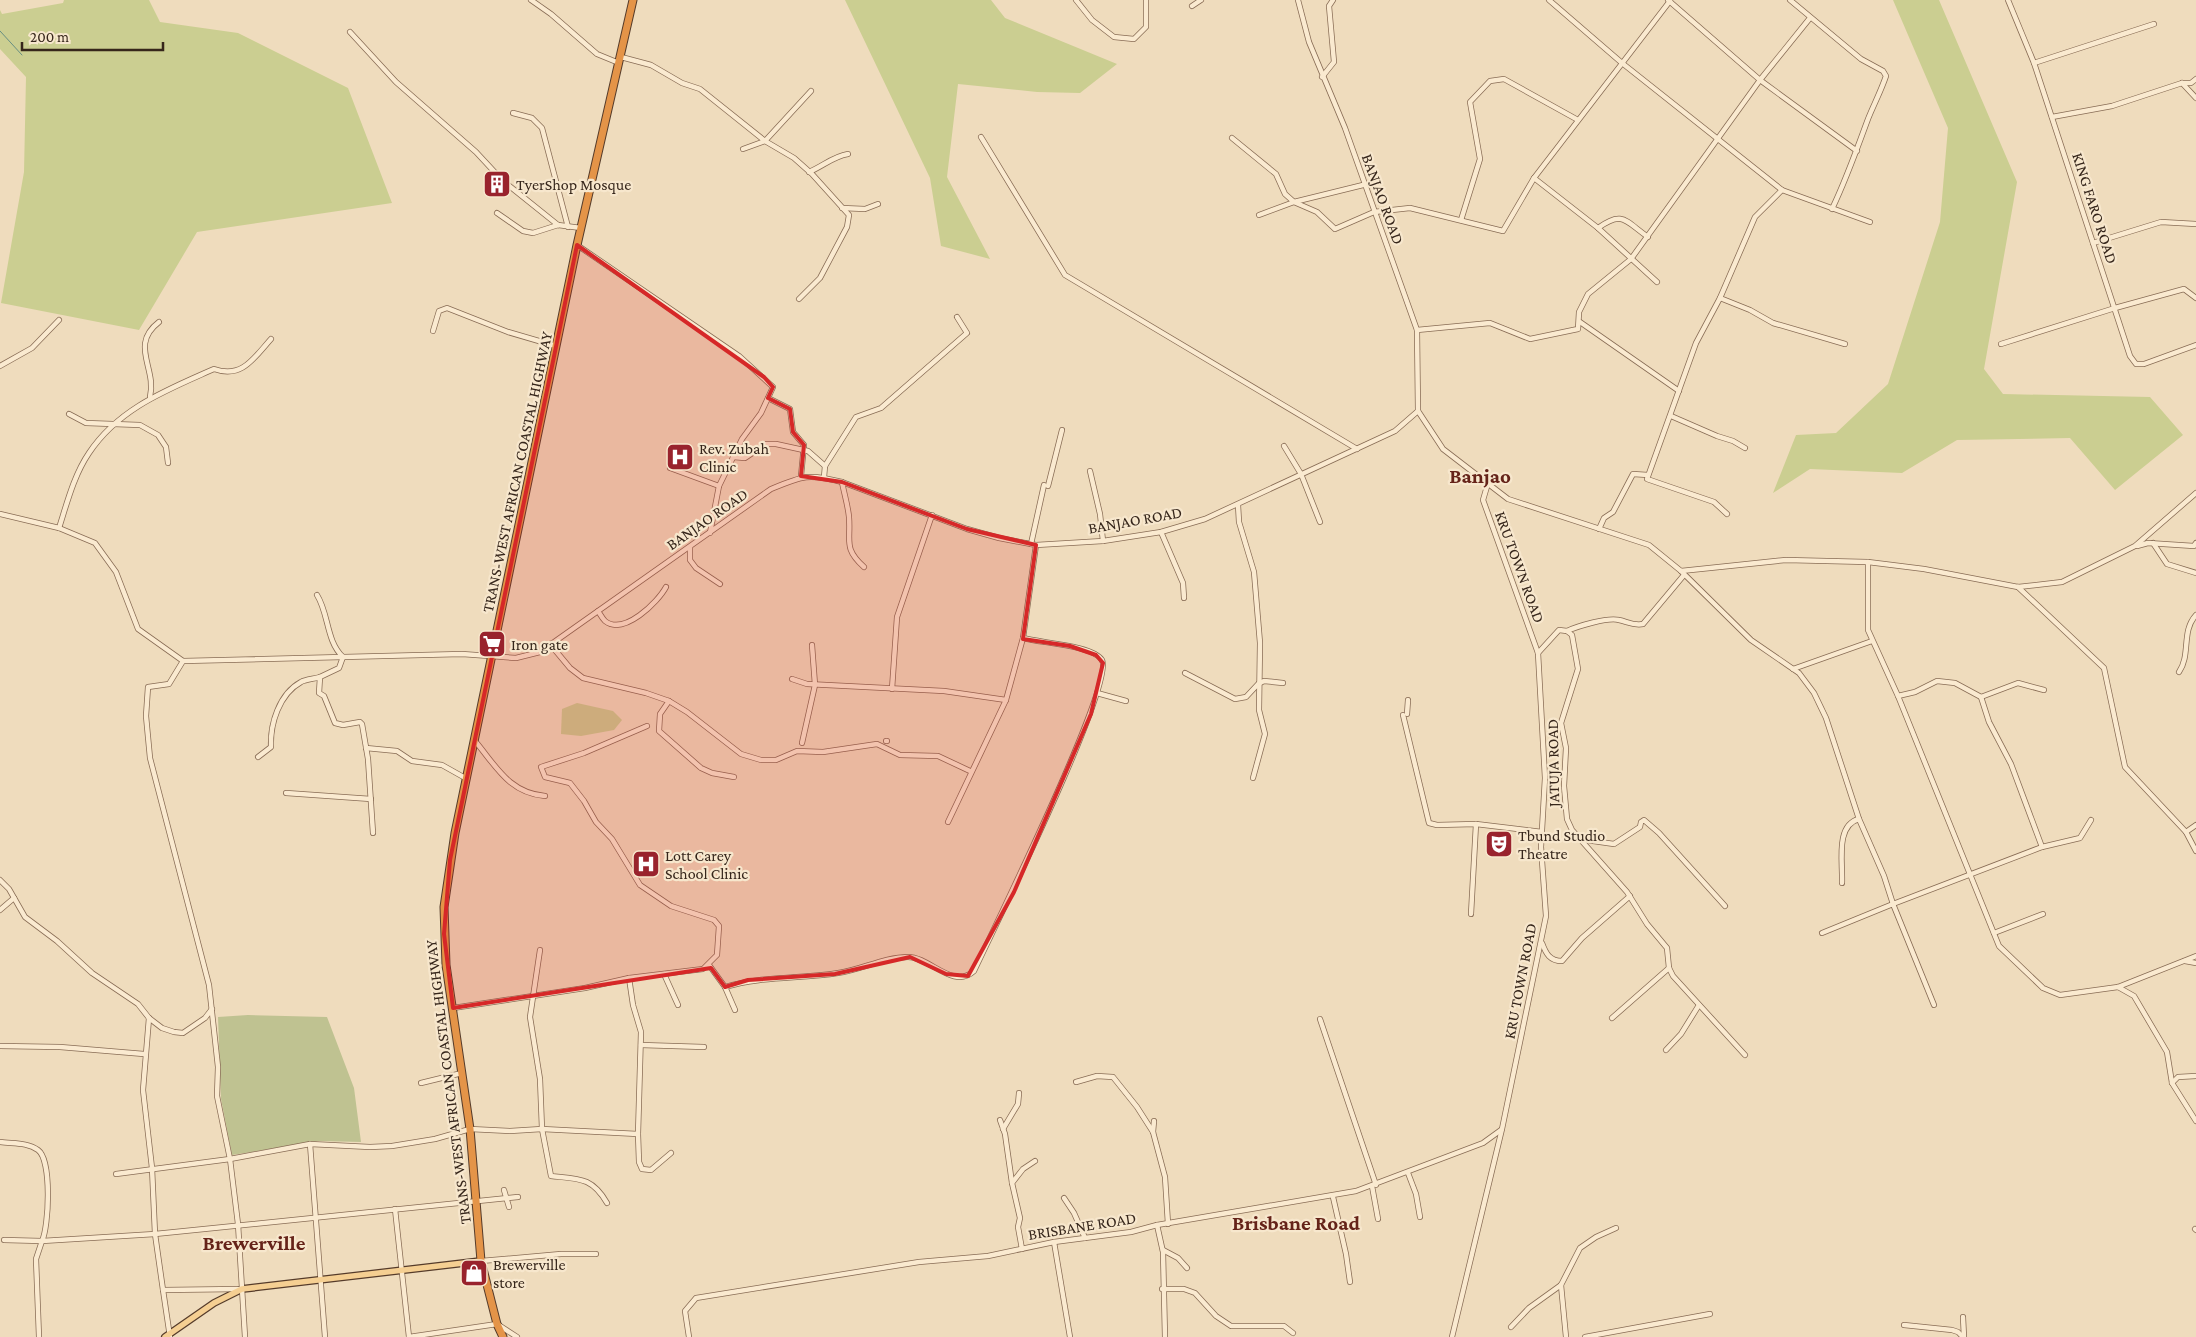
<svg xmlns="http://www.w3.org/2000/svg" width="2196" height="1337" font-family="'Crimson Pro',serif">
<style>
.green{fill:#cbce91}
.cemetery{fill:#bfc291}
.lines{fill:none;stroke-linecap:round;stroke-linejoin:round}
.stream{stroke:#688e82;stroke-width:1}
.minor-casing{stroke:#886c55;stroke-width:6}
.major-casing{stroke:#553b2a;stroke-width:8}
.highway-casing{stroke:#553b2a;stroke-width:9}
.minor{stroke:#faead0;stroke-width:4.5}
.major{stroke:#f5cf92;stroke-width:5.5}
.highway{stroke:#e49448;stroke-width:7}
.marked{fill:#d62828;fill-opacity:0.2;stroke:#d62828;stroke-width:4;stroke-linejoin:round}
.labels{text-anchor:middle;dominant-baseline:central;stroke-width:4.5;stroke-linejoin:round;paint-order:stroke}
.poi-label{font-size:16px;fill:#36261b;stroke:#f7e7cd;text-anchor:start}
.street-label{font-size:16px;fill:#36261b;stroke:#f7e7cd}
.district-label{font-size:21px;font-weight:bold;fill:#652319;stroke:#f7e7cd}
</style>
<rect width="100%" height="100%" fill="#efdcbd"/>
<!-- green -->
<g class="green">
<path d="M64,0H149L160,22L238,33L348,88L392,203L197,232L139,330L1,303L24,172L26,77L0,49V10L2,14L63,3Z"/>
<path d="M845,0H991L1005,18L1117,64L1080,93L1037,92L958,84L947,177L990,259L941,246L930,178Z"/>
<path d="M1893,0H1939L2017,182L1984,369L2003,394L2150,397L2183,435L2115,490L2070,438L1957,440L1902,473L1810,469L1773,493L1796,435L1836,433L1888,384L1940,222L1948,128Z"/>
<path d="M577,703L613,711L622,720L614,730L581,736L561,734L562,709Z"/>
</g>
<!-- cemetery -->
<path class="cemetery" d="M248,1015L327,1017L354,1088L361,1142L319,1141L232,1155L221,1099L218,1017Z"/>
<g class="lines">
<!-- stream -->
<path class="stream" d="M0,31L22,55"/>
<!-- minor casing -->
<g class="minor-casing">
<g id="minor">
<path d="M531,0L551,14L597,54L619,63"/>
<path d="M1076,0L1092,20L1114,37L1134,39L1146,27V0"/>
<path d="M1549,0L1622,63L1782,190L1870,222"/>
<path d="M1668,0L1760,80L1857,151"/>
<path d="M1790,0L1861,59L1883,71L1886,76C1881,91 1874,104 1868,119C1857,149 1846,180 1832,209"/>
<path d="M2008,0L2034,63L2130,356L2136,364H2144L2196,345"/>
<path d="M1192,6L1201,0"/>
<path d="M350,32L396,82L476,152L502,180L558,225"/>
<path d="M621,57L651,65L682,83L700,89L765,141L811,91"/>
<path d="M2034,63L2154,24"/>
<path d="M1322,77L1334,62L1329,6L1333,0"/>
<path d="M2182,83L2196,98"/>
<path d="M513,113L532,118L542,128L568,227"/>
<path d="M2052,117L2112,106L2182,83H2191L2196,79"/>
<path d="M981,137L1065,275L1357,449"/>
<path d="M1232,138L1276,174L1285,194L1294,202L1317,212L1335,229L1374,212L1410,208L1503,231L1534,178L1598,228L1657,282"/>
<path d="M743,149L765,141L794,158L812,174L849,215L847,227L820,278L799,299"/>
<path d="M809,172C823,166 834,156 848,154"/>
<path d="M1534,178L1670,1"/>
<path d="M842,208L865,209L878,204"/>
<path d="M497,213L523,231L533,233L558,225L581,228"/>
<path d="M1259,215L1294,202L1363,185"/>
<path d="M1461,220L1480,159L1470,102L1490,81L1504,79L1578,120"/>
<path d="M1598,228C1623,210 1625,221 1648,237"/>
<path d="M2093,243L2161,222L2196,224"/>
<path d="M577,245L739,356L773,387L761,413L742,439L719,486L710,533"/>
<path d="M1720,298L1750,310L1773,323L1845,344"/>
<path d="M1580,322L1679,391"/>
<path d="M1417,330L1490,323L1530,339L1578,329L1579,312L1588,294L1631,259L1760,80L1810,18"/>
<path d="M433,331L439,311L447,308L508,332L556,346"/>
<path d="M2001,344L2115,308L2184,289L2196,298"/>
<path d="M0,366L32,348L59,320"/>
<path d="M150,397C157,368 129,345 159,322"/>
<path d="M768,398L790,409L793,432L804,445L801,476"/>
<path d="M1418,411L1443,449L1508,499L1649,545L1681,571L1751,640L1799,673L1814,693L1826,718L1859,819L1884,876L1893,904L2042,847L2080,838L2091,820"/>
<path d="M69,414L86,423L140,425L158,435L166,447L168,463"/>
<path d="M1671,416L1717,436L1733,441L1745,448"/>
<path d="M1284,446L1301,474L1320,522"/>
<path d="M733,457L745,458L766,444H776L808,451L825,466"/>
<path d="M670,468L719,486"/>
<path d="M1090,471L1100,514L1103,541"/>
<path d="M824,477L825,466L856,417L881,408L967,333L957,317"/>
<path d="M842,482C844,493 848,506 849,517C851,541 843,548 864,567"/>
<path d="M1048,486L1062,430"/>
<path d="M1238,505L1239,522L1254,572L1260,643L1259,710L1265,734L1253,778"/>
<path d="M0,514L59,528L95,543L116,572L138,629L183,661L462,654L516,658L540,652L771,489C802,476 808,473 842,482L967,529L999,538L1036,545L1103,541L1161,532L1205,519L1395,431L1418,411L1417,330L1345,128L1309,42L1298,0"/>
<path d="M1727,514L1714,502L1647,479L1696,343L1720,298L1755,217L1782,190"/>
<path d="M59,528C67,503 74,475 89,453C119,408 167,390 214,369C242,379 254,358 271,339"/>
<path d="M1599,529L1604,518L1613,512L1633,474L1648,475"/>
<path d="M1161,532L1183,583L1184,598"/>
<path d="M2153,543L2167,564L2196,573"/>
<path d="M1031,544L1044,485"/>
<path d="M2137,546L2148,543L2194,546L2196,543"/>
<path d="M690,547V560L696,568L720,584"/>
<path d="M1868,562V630L1898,696L1999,946L2043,988L2060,995L2118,987L2196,956"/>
<path d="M1681,571L1786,560L1868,562L1924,569L2018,587L2062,582L2135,546L2196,493"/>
<path d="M2018,587L2104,668L2125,767L2186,832L2196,851"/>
<path d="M317,595C329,614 326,641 343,657L339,668L320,677L319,693L324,696L335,723L343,725L360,722L362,724L368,759L373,833"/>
<path d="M598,611C600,614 602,618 605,621C624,636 658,602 666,587"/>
<path d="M1567,631C1578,626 1608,617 1619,620C1628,622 1634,626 1643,624L1684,575"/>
<path d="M550,644L570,668L583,678L646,693L669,701L687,712L741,754L761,760H776L797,751L823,752L877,744L900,755L938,756L970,771"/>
<path d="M1538,653L1559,630L1567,631L1572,635L1578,669L1561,723L1566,748L1564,786L1567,819L1572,830L1627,892L1647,924L1667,948L1669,968L1673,976L1745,1055"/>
<path d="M183,661L169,684L148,687L146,716L150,758L209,985L218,1067L217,1096L230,1159L238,1224L245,1337"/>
<path d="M1793,669L1872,641"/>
<path d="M2179,672C2191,655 2181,631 2196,615"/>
<path d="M1185,673L1235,699L1246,697L1260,682"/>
<path d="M792,679L807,684L944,691L1006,700"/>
<path d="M1260,683L1264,681L1283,683"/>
<path d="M892,689L897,617L932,515"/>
<path d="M1097,693L1126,701"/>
<path d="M1898,696L1915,692L1937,681L1955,683L1981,697L2018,683L2044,690"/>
<path d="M1981,697L1989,722L2011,764L2042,847"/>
<path d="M669,701L660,714L659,731L701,768L712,773L734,777"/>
<path d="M1407,714L1408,700"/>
<path d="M1403,715L1429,823L1437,825L1476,824L1542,832"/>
<path d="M475,741C496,766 509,793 545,796"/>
<path d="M886,741H887"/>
<path d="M802,743L815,685L812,645"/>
<path d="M366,748L397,751L412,761L442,765L467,779"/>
<path d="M258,757L271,747C270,724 279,694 301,682C306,679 314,679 320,677"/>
<path d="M286,793L371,799"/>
<path d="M948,822L1006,700L1023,638L1036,545"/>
<path d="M2186,832L2196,825"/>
<path d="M1579,839L1614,844L1640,827L1641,822L1644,820L1659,833L1725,906"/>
<path d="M0,880L9,889L25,917L57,941L92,973L138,1004L149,1018L162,1028L174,1032L183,1033L205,1018L212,1009"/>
<path d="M1842,883C1843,863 1835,825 1859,819"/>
<path d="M0,910L14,898"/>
<path d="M1471,914L1476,824"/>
<path d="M1822,933L1893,904L1934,1005"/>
<path d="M1994,933L2043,914"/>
<path d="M1542,943C1546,954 1550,961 1562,961L1582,938L1630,896"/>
<path d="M540,950L530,1017L540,1079L542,1129L551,1176C579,1179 592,1177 607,1203"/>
<path d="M2185,961L2196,963"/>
<path d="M709,965L725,987L735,1010"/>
<path d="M664,974L678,1005"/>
<path d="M629,978L633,1005L641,1032L638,1134L639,1162L642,1169L651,1170L671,1153"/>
<path d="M725,987C761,976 800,979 838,973C861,970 884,957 908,957C930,957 953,990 974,971C992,932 1115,684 1102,660C1093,645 1040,643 1023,638"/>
<path d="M2118,987L2134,996L2167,1052L2172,1083L2196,1121"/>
<path d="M453,1008L585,988L629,978L703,969L717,955L719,926L714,920L671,906L640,885L612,839L596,822L584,801L570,783L545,777L541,767L584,753L647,726"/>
<path d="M149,1018L143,1090L152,1168L155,1234L163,1290L240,1289"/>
<path d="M1612,1018L1669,968"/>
<path d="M1320,1019L1376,1185"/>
<path d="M641,1045L704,1047"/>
<path d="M0,1046L60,1047L144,1054"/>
<path d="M1666,1050L1681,1034L1699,1005"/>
<path d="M1076,1082L1097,1076L1113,1077L1137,1107L1153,1132"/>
<path d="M421,1083L462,1073"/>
<path d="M2172,1083L2178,1077L2196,1076"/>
<path d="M1000,1120L1005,1134L1012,1183"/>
<path d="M1154,1121L1153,1132L1165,1177L1168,1224"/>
<path d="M1003,1129L1018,1104L1019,1093"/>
<path d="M0,1142C12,1144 27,1142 38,1150C52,1160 49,1226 42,1241"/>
<path d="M310,1144L325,1337"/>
<path d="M1408,1173L1416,1194L1420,1217"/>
<path d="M116,1174L230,1159L310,1144L370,1147L392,1146L435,1139L470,1129L510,1131L542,1129L638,1134"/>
<path d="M1372,1186L1378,1219"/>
<path d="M504,1190L509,1207"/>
<path d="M1333,1197L1346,1254L1350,1282"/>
<path d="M1064,1198L1074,1213L1085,1238"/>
<path d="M395,1209L409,1337"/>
<path d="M1157,1225L1163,1252L1165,1337"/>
<path d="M2195,1229L2196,1230"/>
<path d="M4,1240L42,1241L36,1259L39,1337"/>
<path d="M42,1241L155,1234L518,1197"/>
<path d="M1054,1242L1070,1337"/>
<path d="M1022,1249L1018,1227L1020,1218L1012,1183L1023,1169L1035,1161"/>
<path d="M1163,1250L1178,1258L1187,1268"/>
<path d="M481,1261L561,1254H596"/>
<path d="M1561,1285L1566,1337"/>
<path d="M1162,1289H1184L1195,1293L1216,1316L1231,1326H1284L1293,1333"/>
<path d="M163,1290L170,1337"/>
<path d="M1963,1317L1964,1337"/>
<path d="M1904,1325L1952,1330L1958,1332L1963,1337"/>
<path d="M1511,1327L1529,1308L1561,1285L1580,1248L1596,1237L1616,1228"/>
<path d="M409,1337L497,1324L517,1337"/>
<path d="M689,1337L685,1311L696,1298L919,1262L988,1256L1054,1242L1131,1232L1157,1225L1356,1191L1483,1143L1501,1130"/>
<path d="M1452,1337L1502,1129L1546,916L1541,847L1545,778L1538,653L1483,500L1488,483"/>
<path d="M1585,1337L1710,1314"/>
</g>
</g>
<!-- major casing -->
<g class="major-casing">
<path id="major" d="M165,1337L214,1303L242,1289L481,1261"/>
</g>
<!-- highway casing -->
<g class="highway-casing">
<path id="highway" d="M503,1337L497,1324L481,1261L470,1129L446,965L444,907L455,833L577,245L633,0"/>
</g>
<!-- minor -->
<use href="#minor" class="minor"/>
<!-- major -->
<use href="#major" class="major"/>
<!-- highway -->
<use href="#highway" class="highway"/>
</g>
<!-- marked area -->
<path class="marked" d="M577,245L764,377L773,387L768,398L790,409L793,432L804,445L801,476L842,482L967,529L1036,545L1023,639L1070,646L1096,655L1103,663L1091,714L1014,892L968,976L946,974L910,957L835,974L748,980L725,987L711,968L453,1008L444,934L450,860Z"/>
<!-- icons -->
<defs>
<g id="building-square" transform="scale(1.4375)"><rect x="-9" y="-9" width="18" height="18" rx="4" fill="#99232d" stroke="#f7e7cd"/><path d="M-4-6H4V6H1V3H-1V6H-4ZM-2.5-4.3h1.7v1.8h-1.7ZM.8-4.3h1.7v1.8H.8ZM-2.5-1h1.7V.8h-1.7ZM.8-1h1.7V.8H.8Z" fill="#fff"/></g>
<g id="hospital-square" transform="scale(1.4375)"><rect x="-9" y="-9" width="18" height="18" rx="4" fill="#99232d" stroke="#f7e7cd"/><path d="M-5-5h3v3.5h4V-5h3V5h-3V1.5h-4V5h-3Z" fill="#fff"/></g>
<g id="supermarket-square" transform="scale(1.4375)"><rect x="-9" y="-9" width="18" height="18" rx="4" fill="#99232d" stroke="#f7e7cd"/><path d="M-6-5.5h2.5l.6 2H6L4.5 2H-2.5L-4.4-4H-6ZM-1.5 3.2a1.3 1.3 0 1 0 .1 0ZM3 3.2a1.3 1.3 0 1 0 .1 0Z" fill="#fff"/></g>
<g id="theatre-square" transform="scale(1.4375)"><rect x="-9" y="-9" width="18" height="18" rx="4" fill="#99232d" stroke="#f7e7cd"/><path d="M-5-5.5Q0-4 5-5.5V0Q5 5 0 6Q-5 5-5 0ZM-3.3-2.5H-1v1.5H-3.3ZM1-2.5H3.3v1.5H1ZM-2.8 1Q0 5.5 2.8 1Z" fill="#fff"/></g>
<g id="shop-square" transform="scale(1.4375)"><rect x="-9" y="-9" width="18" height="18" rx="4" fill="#99232d" stroke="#f7e7cd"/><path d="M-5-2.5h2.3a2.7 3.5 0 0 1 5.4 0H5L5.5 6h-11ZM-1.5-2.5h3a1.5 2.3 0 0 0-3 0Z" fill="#fff"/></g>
</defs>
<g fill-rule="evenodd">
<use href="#building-square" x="497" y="184"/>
<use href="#hospital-square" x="680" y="457"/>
<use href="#supermarket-square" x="492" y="644"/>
<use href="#theatre-square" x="1499" y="844"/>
<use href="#hospital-square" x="646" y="864"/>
<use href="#shop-square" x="474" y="1273"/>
</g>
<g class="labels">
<!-- poi labels -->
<g class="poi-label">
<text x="516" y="184">TyerShop Mosque</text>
<text x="699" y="448">Rev. Zubah<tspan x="699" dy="18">Clinic</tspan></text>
<text x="511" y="644">Iron gate</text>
<text x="1518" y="835">Tbund Studio<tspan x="1518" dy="18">Theatre</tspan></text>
<text x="665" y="855">Lott Carey<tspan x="665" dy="18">School Clinic</tspan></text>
<text x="493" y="1264">Brewerville<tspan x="493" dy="18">store</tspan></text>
</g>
<!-- street labels -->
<g class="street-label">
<text transform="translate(1383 199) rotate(70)">BANJAO ROAD</text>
<text transform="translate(2095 208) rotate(72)">KING FARO ROAD</text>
<text transform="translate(517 472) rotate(-78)">TRANS-WEST AFRICAN COASTAL HIGHWAY</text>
<text transform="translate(707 519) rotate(-35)">BANJAO ROAD</text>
<text transform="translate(1135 520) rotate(-10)">BANJAO ROAD</text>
<text transform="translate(1520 567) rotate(70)">KRU TOWN ROAD</text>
<text transform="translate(1553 763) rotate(-91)">JATUJA ROAD</text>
<text transform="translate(1520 981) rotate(-79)">KRU TOWN ROAD</text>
<text transform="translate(448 1082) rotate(-97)">TRANS-WEST AFRICAN COASTAL HIGHWAY</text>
<text transform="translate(1082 1226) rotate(-9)">BRISBANE ROAD</text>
</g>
<!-- district labels -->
<g class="district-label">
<text x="1480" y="476">Banjao</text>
<text x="1296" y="1223">Brisbane Road</text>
<text x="254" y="1243">Brewerville</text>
</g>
</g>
<!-- scale -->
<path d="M22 42v8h141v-8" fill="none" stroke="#36261b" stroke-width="2.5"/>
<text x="30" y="42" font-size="15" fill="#36261b" stroke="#f7e7cd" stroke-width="4" paint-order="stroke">200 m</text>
</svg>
